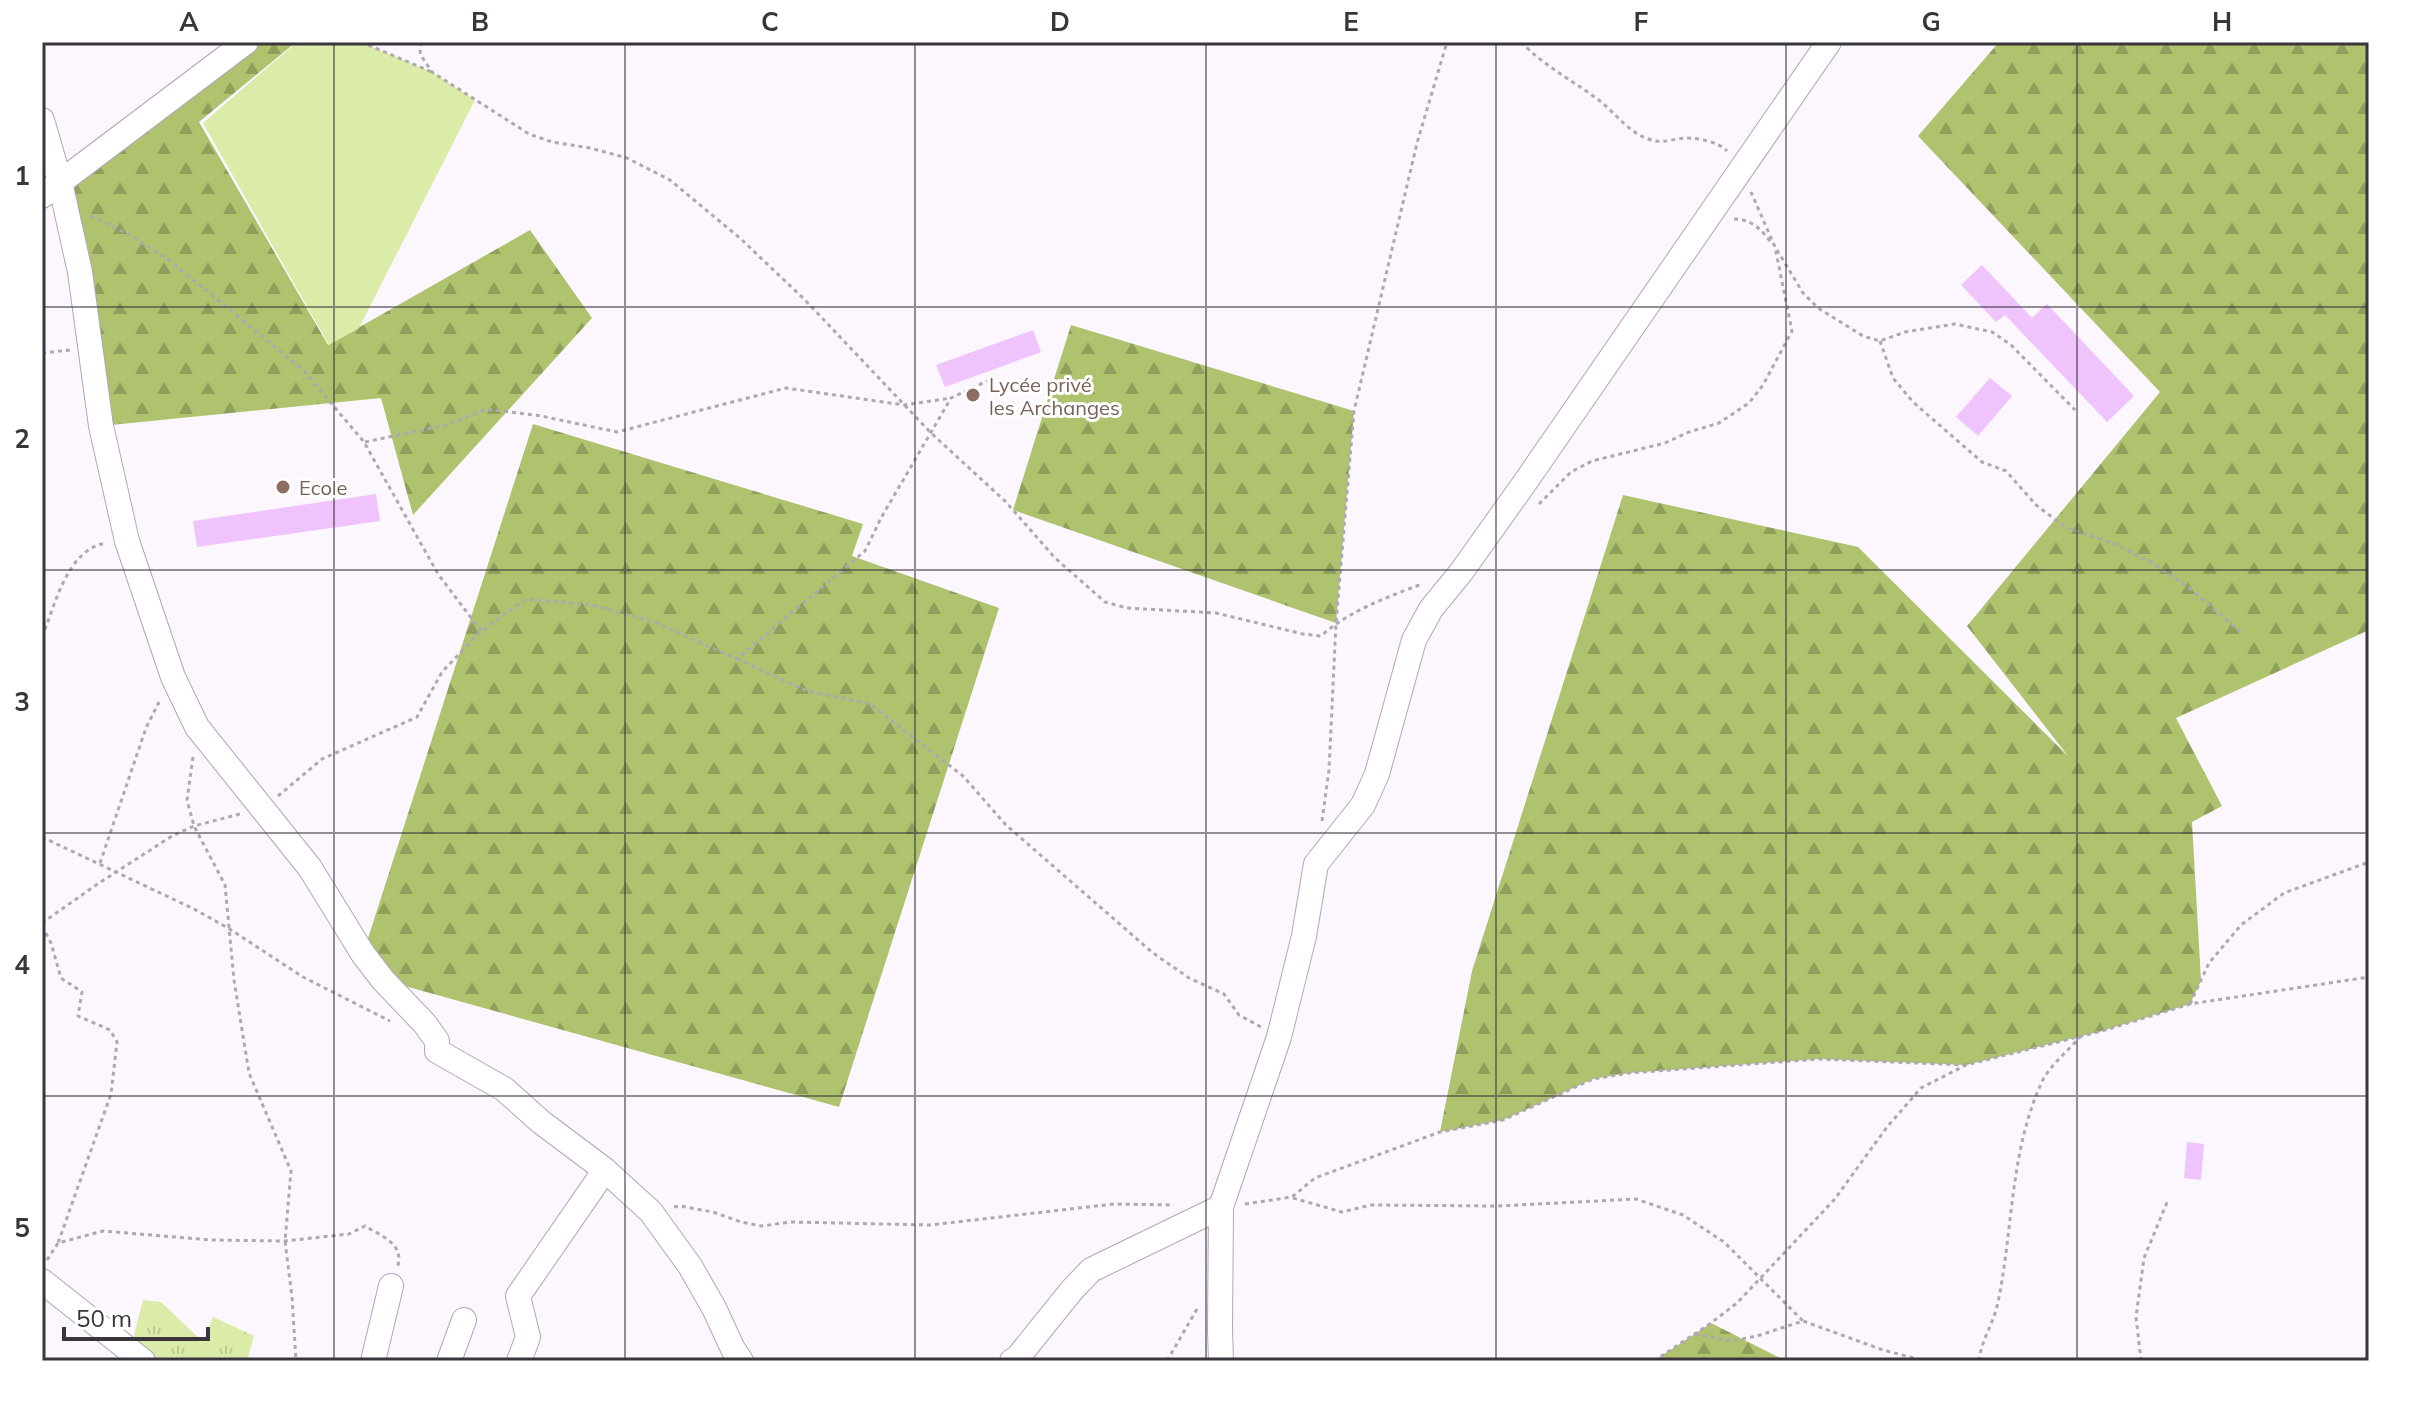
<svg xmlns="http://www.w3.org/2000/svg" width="2411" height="1403" font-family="Mulish,sans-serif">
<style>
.grass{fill:url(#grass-tufts)}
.forest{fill:url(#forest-firs)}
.pitch{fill:#dbeca9}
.building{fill:#efc3fb}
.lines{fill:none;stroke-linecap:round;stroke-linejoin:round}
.minor-casing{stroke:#b4a5b8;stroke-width:26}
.path{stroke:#aea8b0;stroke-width:3;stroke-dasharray:4 4;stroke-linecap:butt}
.minor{stroke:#fff;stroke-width:24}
.grid{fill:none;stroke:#3a343c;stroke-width:2;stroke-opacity:0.55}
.education-dot{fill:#8d6e63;stroke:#fff;stroke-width:3}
.labels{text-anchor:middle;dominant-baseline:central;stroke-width:6;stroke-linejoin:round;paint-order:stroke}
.education-label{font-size:20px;fill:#785e54;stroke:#fff;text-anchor:start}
.neatline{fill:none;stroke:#3a343c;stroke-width:3}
.grid-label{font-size:26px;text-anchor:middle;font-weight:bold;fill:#3a343c}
</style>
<defs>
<pattern id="grass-tufts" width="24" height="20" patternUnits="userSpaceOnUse" patternTransform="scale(2)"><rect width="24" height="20" fill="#dbeca9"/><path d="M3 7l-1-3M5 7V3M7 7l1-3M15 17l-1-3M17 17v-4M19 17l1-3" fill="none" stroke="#bdcb92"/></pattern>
<pattern id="forest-firs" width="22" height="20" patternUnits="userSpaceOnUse" patternTransform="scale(2)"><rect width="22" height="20" fill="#afc36e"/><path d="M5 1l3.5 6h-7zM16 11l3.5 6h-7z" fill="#8f9f5c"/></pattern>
</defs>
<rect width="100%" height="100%" fill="#fcf6fe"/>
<!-- grass -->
<path class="grass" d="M143,1300L161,1302L203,1342L213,1317L254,1336L247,1361H143L130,1351Z"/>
<!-- forest -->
<g class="forest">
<path d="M246,42H296L199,122L328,345L530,230L592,318L413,515L381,398L101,426L60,182Z"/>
<path d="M1999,42H2369V630L2176,718L2222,806L2192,822L2201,981L2190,1004L2102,1031L1966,1065L1819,1059L1629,1073L1593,1079L1503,1120L1440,1132L1472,971L1623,495L1858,547L2068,756L1967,626L2160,392L1918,136Z"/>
<path d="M1071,325L1354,411L1336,623L1013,510Z"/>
<path d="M533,424L863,524L852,556L999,608L839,1107L383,980L363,954Z"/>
<path d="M1711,1323L1786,1361H1654Z"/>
</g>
<!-- pitch -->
<path class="pitch" d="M297,42H361L432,72L475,100L359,328L329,345L203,123Z"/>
<!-- building -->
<g class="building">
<path d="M1982,265L2032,318L2047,304L2134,396L2107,422L2005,315L1996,322L1961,285Z"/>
<path d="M1033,330L1041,352L945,387L936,365Z"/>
<path d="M1990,378L2012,396L1978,436L1956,417Z"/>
<path d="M376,494L380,521L197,547L193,521Z"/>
<path d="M2187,1142L2204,1144L2201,1180L2184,1178Z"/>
</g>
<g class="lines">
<!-- minor casing -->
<g class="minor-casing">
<g id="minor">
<path d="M42,120L60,182L80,272L101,426L127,541L173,677L197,727L310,868L363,954L383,980L425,1024L437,1041V1051L504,1089L541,1122L605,1170L651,1212L690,1266L714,1308L733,1349L741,1361"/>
<path d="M42,196L246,42"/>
<path d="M42,1281L143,1361"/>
<path d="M373,1361L391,1286"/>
<path d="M449,1361L464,1320"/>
<path d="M519,1361L528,1337L518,1296L605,1170"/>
<path d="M1012,1361L1018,1357L1072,1290L1091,1270L1221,1207"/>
<path d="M1221,1361L1220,1330L1221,1207L1279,1037L1304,936L1316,864L1363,805L1377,774L1414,640L1431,609L1462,571L1526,481L1829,42"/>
</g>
</g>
<!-- path -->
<g class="path">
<path d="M361,42L432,72"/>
<path d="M421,42L420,54L432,72L529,134L552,142L590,148L627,158L670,180L741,239L805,300L931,433L1005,501L1055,558L1105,602L1127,608L1216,613L1303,634L1321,636C1349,611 1387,597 1422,584"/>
<path d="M1521,42C1543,65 1570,79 1596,98C1616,112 1629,136 1656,141C1665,143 1676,138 1687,138C1698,138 1719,142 1727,151"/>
<path d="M91,216L130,235L169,260L303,370L364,442L438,574L481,631"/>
<path d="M1734,219C1752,219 1762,230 1772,244"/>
<path d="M1777,250L1803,293L1818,308L1863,336L1880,341L1905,332L1955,324L1992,332L2011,345L2075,410"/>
<path d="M1880,341L1893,378L1913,402L1982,462L2006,471L2036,505L2065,527L2115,544L2154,564L2189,588L2242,633"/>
<path d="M42,353L70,350"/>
<path d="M365,442L446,425L487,409L541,416L617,432L786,388L904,405L951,398"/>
<path d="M1539,504L1571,472L1592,461L1665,443L1689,432L1719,423L1749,403L1763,385L1792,331L1775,247L1751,192"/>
<path d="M42,637C55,606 67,548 107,543"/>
<path d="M737,659L807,691L870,704L963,776L1006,825L1153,953L1189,978L1224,994L1239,1015L1261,1027"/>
<path d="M193,757L187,800L194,826L225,885L234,980L249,1073L291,1171L285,1241L292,1297L296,1361"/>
<path d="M278,796L322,759L417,717L442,672L481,631L526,599L592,605L654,622L737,659L865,551L881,518L951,398L987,381"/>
<path d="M1322,821L1329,770L1336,623L1354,411L1417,143L1447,42"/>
<path d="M42,837L194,909L228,928L303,977L390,1021"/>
<path d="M100,863L146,728L159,702"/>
<path d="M42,923L99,883L172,836L194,826L240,814"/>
<path d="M42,926L51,943L61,978L82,992L78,1016L110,1030L117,1042L111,1094L58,1243"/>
<path d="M2190,1004L2209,963L2241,925L2284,893L2369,862"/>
<path d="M1293,1198L1342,1212L1371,1205L1498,1206L1636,1199L1683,1215L1724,1242L1803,1321"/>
<path d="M1245,1204L1292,1197L1315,1178L1440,1132L1503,1120L1593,1079L1629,1073L1819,1059L1966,1065"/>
<path d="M674,1207L680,1206L713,1212L741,1222L761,1226L791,1222L930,1225L1114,1204L1174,1205"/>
<path d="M47,1260L58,1243L103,1231L211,1240L285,1241L349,1234L365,1226C381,1236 406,1244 397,1268"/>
<path d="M1695,1334L1731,1341L1757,1336L1803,1321L1883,1350L1925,1361"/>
<path d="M1167,1361L1197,1309"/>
<path d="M1654,1361L1711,1323L1737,1303L1834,1200L1887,1127L1921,1088L1966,1065L2102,1031L2190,1004L2369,977"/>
<path d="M1979,1361C1981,1340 1994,1323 1998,1302C2013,1230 2010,1152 2041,1084C2048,1067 2068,1051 2080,1037"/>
<path d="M2141,1361L2136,1317L2144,1258L2168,1200"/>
</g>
<!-- minor -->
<use href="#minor" class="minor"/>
</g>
<!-- grid -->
<path class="grid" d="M334,42V1361M625,42V1361M915,42V1361M1206,42V1361M1496,42V1361M1786,42V1361M2077,42V1361M42,307H2369M42,570H2369M42,833H2369M42,1096H2369"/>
<!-- markers -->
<g class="education-dot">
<circle cx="973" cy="395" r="8"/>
<circle cx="283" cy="487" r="8"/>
</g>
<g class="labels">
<!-- education labels -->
<g class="education-label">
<text x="989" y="384">Lycée privé<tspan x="989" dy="23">les Archanges</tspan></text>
<text x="299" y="487">Ecole</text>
</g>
</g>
<!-- border -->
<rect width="2411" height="1403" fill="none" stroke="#ffffff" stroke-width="88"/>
<!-- scale -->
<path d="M64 1327v12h144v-12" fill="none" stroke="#3a343c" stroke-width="4"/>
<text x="76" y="1327" font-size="24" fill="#3a343c" stroke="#ffffff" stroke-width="6" paint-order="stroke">50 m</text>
<rect x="44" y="44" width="2323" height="1315" class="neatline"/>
<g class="grid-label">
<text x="189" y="31">A</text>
<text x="480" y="31">B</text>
<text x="770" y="31">C</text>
<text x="1060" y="31">D</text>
<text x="1351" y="31">E</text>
<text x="1641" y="31">F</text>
<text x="1931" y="31">G</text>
<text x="2222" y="31">H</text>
<text x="22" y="185">1</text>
<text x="22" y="448">2</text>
<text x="22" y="711">3</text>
<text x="22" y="974">4</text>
<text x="22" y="1237">5</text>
</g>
</svg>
